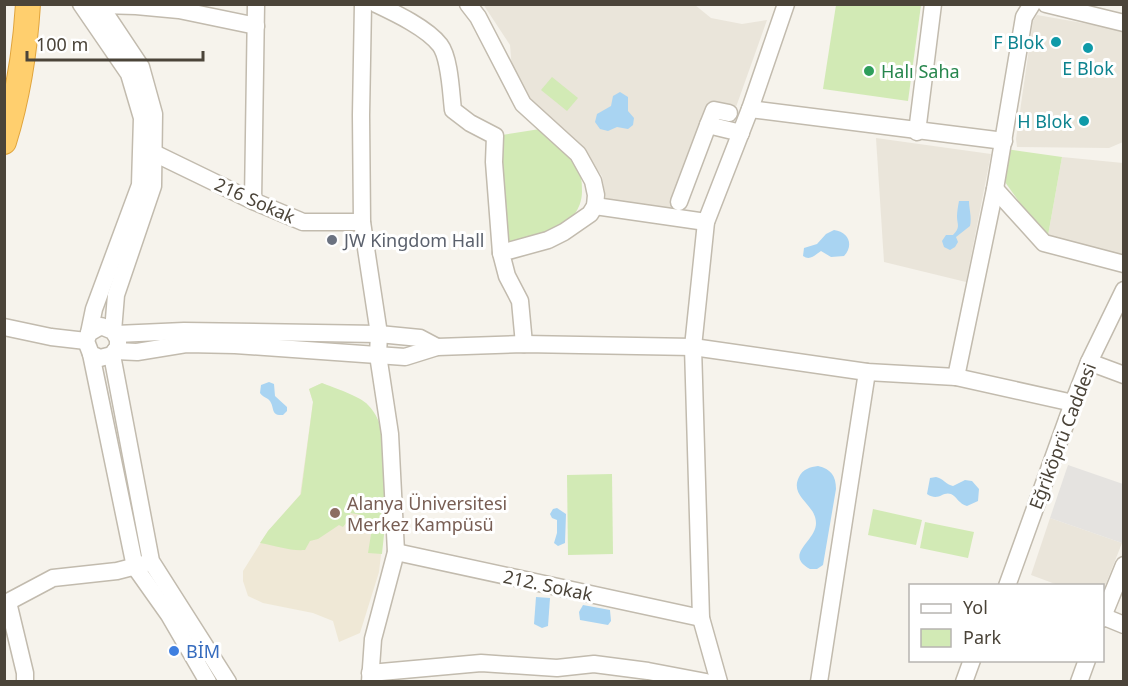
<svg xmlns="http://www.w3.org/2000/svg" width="1128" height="686" font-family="'Noto Sans',sans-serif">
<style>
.residential{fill:#eae5da}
.education{fill:#efe8d6}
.green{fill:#d2eab5}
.parking{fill:#e5e3e0}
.water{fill:#a9d4f2}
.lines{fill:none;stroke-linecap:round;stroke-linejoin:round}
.minor-casing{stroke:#c2bbae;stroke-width:19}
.highway-casing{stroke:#e0a43c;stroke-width:26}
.minor{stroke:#fff;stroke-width:16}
.highway{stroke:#ffcf6e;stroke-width:24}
.culture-dot{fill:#0f9aa8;stroke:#fff;stroke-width:2}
.leisure-dot{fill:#2e9e5b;stroke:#fff;stroke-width:2}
.worship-dot{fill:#6b7280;stroke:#fff;stroke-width:2}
.education-dot{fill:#8d6e63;stroke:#fff;stroke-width:2}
.shop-dot{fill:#3f7fe0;stroke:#fff;stroke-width:2}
.labels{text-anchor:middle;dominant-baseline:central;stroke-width:6;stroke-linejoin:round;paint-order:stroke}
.culture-label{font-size:18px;fill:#0d838f;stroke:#fff;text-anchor:end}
.leisure-label{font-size:18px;fill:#27864d;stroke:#fff;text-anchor:start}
.street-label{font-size:18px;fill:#4b4439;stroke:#fff}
.worship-label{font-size:18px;fill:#5b616d;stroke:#fff;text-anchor:start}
.education-label{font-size:18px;fill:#785e54;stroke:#fff;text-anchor:start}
.shop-label{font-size:18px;fill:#366cbe;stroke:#fff;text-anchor:start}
</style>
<rect width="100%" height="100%" fill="#f6f3ec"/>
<!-- residential -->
<g class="residential">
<path d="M483,4L695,5L711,18L742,24L767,20L731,121L716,123L682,215L607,205L602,176L588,157L524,95L512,69L510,45Z"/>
<path d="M1037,15L1123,30V142L1109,148L1017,147L1016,139L1033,21Z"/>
<path d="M876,138L991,154L966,282L884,262Z"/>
<path d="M1062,157L1123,163V256L1047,241Z"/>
<path d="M1050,518L1122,543L1103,591L1102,586L1058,585L1031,575Z"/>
</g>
<!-- education -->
<path class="education" d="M322,383L367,404L388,495L379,572L360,633L339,642L333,621L313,613L263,603L248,596L243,581V571L268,531L300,495L313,402L309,389Z"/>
<!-- green -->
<g class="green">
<path d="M836,5H921L908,101L823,89Z"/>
<path d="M552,77L578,98L567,111L541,90Z"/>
<path d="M540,129C554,142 569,154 578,170C582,176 582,185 582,192C581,230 533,238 504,246L501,195L502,135Z"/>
<path d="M1006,149L1062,157L1047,241L1000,175Z"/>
<path d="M322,383C334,388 360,396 368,405C397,433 386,516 382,554L368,553L372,528L370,519H364L362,515L350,513V518L343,527L339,525L318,539L310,541L305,550C289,551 277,546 260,543L268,531L301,494L313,402L309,389Z"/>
<path d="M612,474L613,554L568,555L567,475Z"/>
<path d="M873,509L922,520L916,545L868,535Z"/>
<path d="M925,522L974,532L968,558L920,548Z"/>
</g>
<!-- parking -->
<path class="parking" d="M1068,465L1123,484L1124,537L1122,543L1050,518Z"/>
<!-- water -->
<g class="water">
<path d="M620,92L628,97V111L634,118L633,125L628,129L617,127L608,131L600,129L595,122L597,114L611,106L613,96Z"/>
<path d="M959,201H969C969,209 972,217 970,226L956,237L958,242L955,247L950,250L944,247L942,241L946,235H953C961,227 957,225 957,216C957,212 958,206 959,201Z"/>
<path d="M834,230C849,232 854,245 844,256L831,257L821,251C815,255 810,261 803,256L804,248L817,244L826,234Z"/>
<path d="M269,382L274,384L275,396L287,407V411L283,415C269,416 276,406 268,399C265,397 262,396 260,393L261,385Z"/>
<path d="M818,466C831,469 836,476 836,489L823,565L817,569H810C783,554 816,542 816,523C816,504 789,497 799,477C803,469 810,467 818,466Z"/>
<path d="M936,477C943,478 946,485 953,486L965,480L972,481L979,489L978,501L967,506C959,504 957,497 951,494C942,491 939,502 927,494L930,478Z"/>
<path d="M557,508L566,514L565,543L558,546L554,543L557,533V520L552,518L550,514L553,509Z"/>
<path d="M536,597L550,598L548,626L542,628L534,624Z"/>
<path d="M583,605L610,610L611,621L608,625L580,620L579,612Z"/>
</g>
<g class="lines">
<!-- minor casing -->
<g class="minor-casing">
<g id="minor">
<path d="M81,4L129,74L142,118L140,185L94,309L89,333"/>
<path d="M99,4L141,67L154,114L153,186L116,295L113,331L118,339V347L112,355L100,358L91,354L86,341L89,333L101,326L113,331"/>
<path d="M363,4L361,115L362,222L379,334L378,355L390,434L396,552L373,639L370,682"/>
<path d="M376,4C395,13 427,28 440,45C450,58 451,94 453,110L470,123L495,136L494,162L501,253"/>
<path d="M468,4L478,17L523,104L578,154L593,181L596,195L595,206L590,214L564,232L548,240L501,253L507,276L520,301L524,344"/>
<path d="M1046,4L1124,23"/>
<path d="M100,5L136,6L179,10L256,26"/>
<path d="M750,109L1004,141"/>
<path d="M708,125L714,110L729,113"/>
<path d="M917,132L933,4"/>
<path d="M154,153L253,201L303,222H362"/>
<path d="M995,189L1044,243L1124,264"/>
<path d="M253,201L256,4"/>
<path d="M679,202L708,125L741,133"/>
<path d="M595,206L706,222"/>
<path d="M4,327L51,337L86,341"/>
<path d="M116,334L184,331L379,334L420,338L437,347"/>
<path d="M115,351L137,352L186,344L235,345L405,357L437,347L524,344L693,347L867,372L956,377L1073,403"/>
<path d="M91,354L135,567L169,615L208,682"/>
<path d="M112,355L151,561L228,682"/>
<path d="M1089,362L1124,375"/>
<path d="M956,377L995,189L1024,17L1032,4"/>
<path d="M396,552L701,618"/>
<path d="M1007,586L1073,403L1089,362L1124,290"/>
<path d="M8,602L25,673V682"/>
<path d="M4,604L53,578L117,571L144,564"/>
<path d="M1102,616L1124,625"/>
<path d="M1102,619L1124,565"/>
<path d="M370,673L481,663L557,668L594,664L648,671L706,682"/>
<path d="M719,682L701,618L693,347L706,222L750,109L786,4"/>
<path d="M819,682L867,372"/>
<path d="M964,682L972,660"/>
<path d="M1079,682L1087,660"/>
</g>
</g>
<!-- highway casing -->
<g class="highway-casing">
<path id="highway" d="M4,142C18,97 25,52 28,4"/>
</g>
<!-- minor -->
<use href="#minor" class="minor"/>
<!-- highway -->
<use href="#highway" class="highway"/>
</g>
<!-- markers -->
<g class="culture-dot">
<circle cx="1056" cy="42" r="6"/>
<circle cx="1088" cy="48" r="6"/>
<circle cx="1084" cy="121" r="6"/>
</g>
<circle class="leisure-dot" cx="869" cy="71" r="6"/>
<circle class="worship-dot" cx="332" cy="240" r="6"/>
<circle class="education-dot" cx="335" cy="513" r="6"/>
<circle class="shop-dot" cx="174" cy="651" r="6"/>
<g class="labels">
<!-- culture labels -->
<g class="culture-label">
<text x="1044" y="42">F Blok</text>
<text x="1088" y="68" text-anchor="middle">E Blok</text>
<text x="1072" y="121">H Blok</text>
</g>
<!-- leisure labels -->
<g class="leisure-label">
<text x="881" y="71">Halı Saha</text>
</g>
<!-- street labels -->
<g class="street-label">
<text transform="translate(255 200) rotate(24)">216 Sokak</text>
<text transform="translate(1062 436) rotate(-69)">Eğriköprü Caddesi</text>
<text transform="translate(548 585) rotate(12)">212. Sokak</text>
</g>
<!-- worship labels -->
<g class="worship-label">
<text x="344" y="240">JW Kingdom Hall</text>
</g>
<!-- education labels -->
<g class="education-label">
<text x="347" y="503">Alanya Üniversitesi<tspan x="347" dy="21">Merkez Kampüsü</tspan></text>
</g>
<!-- shop labels -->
<g class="shop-label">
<text x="186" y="651">BİM</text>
</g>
</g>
<!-- border -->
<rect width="1128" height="686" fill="none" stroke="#4b4439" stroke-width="12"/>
<!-- legend -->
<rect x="909" y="584" width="195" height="78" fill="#ffffff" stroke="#b7b4b0" stroke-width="1.5"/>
<rect x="921" y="604" width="30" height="9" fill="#ffffff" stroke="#b7b4b0" stroke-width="1.5"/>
<text x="963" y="614" font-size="18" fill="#4b4439">Yol</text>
<rect x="921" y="629" width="30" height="18" fill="#d2eab5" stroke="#b7b4b0" stroke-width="1.5"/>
<text x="963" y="644" font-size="18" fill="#4b4439">Park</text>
<!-- scale -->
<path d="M27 51v9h176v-9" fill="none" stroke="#4b4439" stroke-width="3"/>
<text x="36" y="51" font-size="18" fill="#4b4439" stroke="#ffffff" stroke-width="4.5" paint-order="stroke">100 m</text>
</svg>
